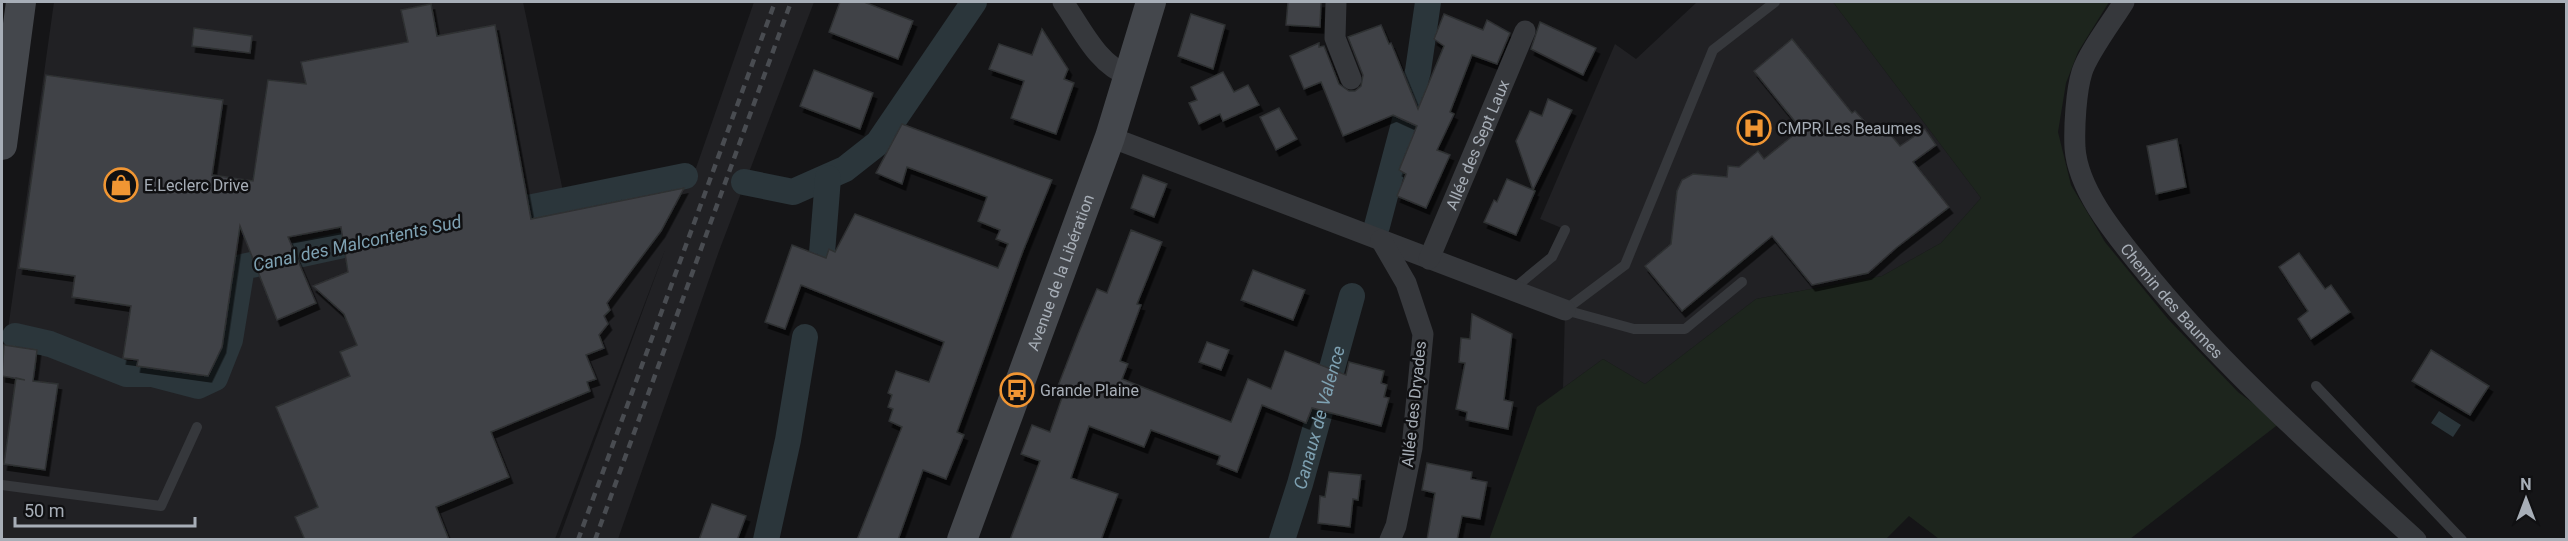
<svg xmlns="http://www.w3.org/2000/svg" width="2568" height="541" font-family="Roboto,sans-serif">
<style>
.built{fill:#212124}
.green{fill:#1d251d}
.water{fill:#2b363b}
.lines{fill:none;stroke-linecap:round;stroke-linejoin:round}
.canal{stroke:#2b363b;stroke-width:26}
.building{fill:#414347;stroke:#2f3033;stroke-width:1.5;filter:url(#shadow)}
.service{stroke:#36383c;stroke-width:10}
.minor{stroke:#36383c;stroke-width:21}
.secondary{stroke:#44474c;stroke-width:30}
.rail{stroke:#494c51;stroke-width:4.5;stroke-dasharray:8 6;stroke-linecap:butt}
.labels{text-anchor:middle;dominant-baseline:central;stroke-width:5;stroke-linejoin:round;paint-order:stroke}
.poi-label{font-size:16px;fill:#a7aeb7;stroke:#101012;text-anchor:start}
.street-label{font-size:16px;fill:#a7aeb7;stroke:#101012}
.water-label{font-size:18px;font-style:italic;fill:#7ea1b2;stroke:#101012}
</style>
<defs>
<filter id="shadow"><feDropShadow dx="3.5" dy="6" stdDeviation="0" flood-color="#0009"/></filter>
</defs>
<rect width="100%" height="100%" fill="#151517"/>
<!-- built -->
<g class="built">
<path d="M54,2H523L564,196L590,194L663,168H696L754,2H814L719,251L618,539H559L665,250L555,539L2,540V372Z"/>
<path d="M1697,2H1833L1981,198L1941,243L1882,276L1756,299L1645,384L1603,359L1563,388L1565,310L1512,290L1552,257L1564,229L1540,219L1615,44L1636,59Z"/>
</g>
<!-- green -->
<path class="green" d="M1833,2H2109L2078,52L2066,83L2058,132L2071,185L2105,242L2168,319L2238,392L2280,423L2130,539H1939L1909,516L1886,539L1489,540L1537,407L1603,359L1645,384L1756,299L1882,276L1941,243L1981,198Z"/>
<!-- water -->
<path class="water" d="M2439,411L2461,425L2453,437L2431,423Z"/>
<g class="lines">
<!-- canal -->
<g class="canal">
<path d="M744,182L793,192L845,169L878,143L974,2"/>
<path d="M494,215L685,176"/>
<path d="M1377,226L1418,71L1428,2"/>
<path d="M822,253L828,178"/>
<path d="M15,336L50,344L126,374H152L198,386L215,378L230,340L242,267L376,238"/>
<path d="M766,540L788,440L805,337"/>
<path id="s1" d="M1282,540L1300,484L1352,296"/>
</g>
</g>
<!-- building -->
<g class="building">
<path d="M840,2H864L913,21L898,59L829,32Z"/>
<path d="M1288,2H1321L1320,27L1286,25Z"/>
<path d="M431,4L437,36L495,25L531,219L684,188L661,231L607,303L610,310L604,316L608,324L599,335L604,348L586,355L596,379L587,382L590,391L491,432L509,477L436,507L449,540H305L295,517L318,507L276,407L350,376L340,352L357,345L344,314L313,286L348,272L341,227L288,237L316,303L277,320L240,226L222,347L208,376L137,366L138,360L123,358L131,306L72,297L75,276L19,268L46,75L223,100L212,175L253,181L268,80L306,84L301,62L408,42L401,10Z"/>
<path d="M1191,14L1225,25L1213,69L1178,56Z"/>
<path d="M1444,14L1483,30L1487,20L1510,33L1497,64L1472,55L1450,112L1454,114L1437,150L1450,155L1426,208L1397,196L1406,174L1399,170L1417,126L1393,115L1343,136L1321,82L1304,89L1290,56L1319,43V47L1324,46L1339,84L1349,91H1355L1361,86L1363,75L1348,37L1381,25L1389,44L1391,43L1418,109L1444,46L1434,39Z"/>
<path d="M1540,22L1596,48L1583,75L1531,49Z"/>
<path d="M194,28L252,36L250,53L192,46Z"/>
<path d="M1042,29L1068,69L1064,79L1074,83L1056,134L1011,118L1024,81L989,69L999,44L1032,55Z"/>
<path d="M1792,39L1852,113L1855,111L1877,135L1885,128L1900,146L1925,129L1936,145L1913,162L1949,207L1896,248L1868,273L1812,285L1772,236L1682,311L1645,266L1671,244L1677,191L1682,180L1693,174L1727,177L1728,166L1739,167L1758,151L1764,159L1801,129L1754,71Z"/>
<path d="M814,70L873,93L860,129L800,106Z"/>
<path d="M1223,72L1234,92L1248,85L1259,105L1223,121L1220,114L1199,124L1189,103L1197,100L1191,87Z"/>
<path d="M1548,99L1572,110L1533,190L1535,191L1516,235L1484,222L1494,200L1497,202L1507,179L1533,190L1516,141L1530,111L1542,116Z"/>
<path d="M1279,108L1297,139L1276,150L1260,117Z"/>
<path d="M902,124L1052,180L1023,251L957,432L964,435L946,479L923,470L898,540H857L902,427L889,421L893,409L888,407L892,395L888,393L896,371L929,382L944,342L801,285L785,329L765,322L792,245L826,258L829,249L835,252L855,214L998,268L1008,244L996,239L1000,230L978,221L987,197L907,167L902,184L876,173Z"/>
<path d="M2177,139L2186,187L2156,194L2147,146Z"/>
<path d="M1143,175L1167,184L1154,217L1131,208Z"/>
<path d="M1131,230L1162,242L1137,304L1141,305L1120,361L1128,364L1122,379L1231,422L1248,379L1271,389L1285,351L1346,375L1349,362L1384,371L1381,383L1387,385L1384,397L1389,398L1381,426L1312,408L1306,423L1262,405L1237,472L1217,464L1220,456L1151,430L1144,447L1089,426L1071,478L1118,494L1101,540H1010L1040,461L1021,454L1032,425L1050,432L1064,392L1062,391L1063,388L1058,386L1079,332L1097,289L1107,293Z"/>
<path d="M2299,253L2325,289L2331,285L2350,312L2311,339L2298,319L2308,311L2279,267Z"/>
<path d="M1253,270L1305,290L1293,320L1241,300Z"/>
<path d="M1472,314L1512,334L1504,400L1513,402L1508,429L1466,420L1467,412L1456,409L1465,363L1459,362L1461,338L1470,339Z"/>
<path d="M1207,342L1229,350L1221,370L1199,362Z"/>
<path d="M4,345L37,350L33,381L58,384L45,470L4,464L16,378L25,380L2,376Z"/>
<path d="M2431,350L2489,386L2470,415L2412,381Z"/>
<path d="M1427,463L1472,472L1471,479L1487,482L1480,519L1462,516L1457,540H1427L1435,493L1422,490Z"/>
<path d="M1329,472L1361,475L1358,500L1353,499L1350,527L1318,523L1320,496L1325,497Z"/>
<path d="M712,504L746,516L737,540H699Z"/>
</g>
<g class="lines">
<!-- service -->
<g class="service">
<path d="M1512,290L1552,257L1565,230"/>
<path d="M1565,310L1625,265L1713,50L1775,2"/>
<path d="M1565,310L1634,329H1685L1742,282"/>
<path d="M2316,386L2462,540"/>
<path d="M2,485L161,506L197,427"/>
</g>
<!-- minor -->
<g class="minor">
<path d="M1063,2C1082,29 1097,64 1129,76"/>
<path d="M1336,2L1335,38L1351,79"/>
<path id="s2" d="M2124,2C2113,20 2088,53 2082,72C2076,91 2074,127 2075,148C2078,190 2115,234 2140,265C2222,367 2320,452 2416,540"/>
<path d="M1110,137L1565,310"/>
<path d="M1381,240L1406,283L1423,334L1412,448L1396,526L1390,540"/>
<path id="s3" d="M1429,259L1525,31"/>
</g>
<!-- secondary -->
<g class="secondary">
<path d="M2,145L21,2"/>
<path id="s4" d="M962,540L1110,137L1151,2"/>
</g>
<!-- rail -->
<g class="rail">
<path d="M578,540L775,2"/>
<path d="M595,540L791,2"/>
</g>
</g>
<!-- icons -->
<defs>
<g id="hospital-ring" transform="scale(1.725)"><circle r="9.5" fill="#101012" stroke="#f19633" stroke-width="1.5"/><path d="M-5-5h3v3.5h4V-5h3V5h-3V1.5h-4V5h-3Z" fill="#f19633"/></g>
<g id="shop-ring" transform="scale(1.725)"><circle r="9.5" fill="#101012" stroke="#f19633" stroke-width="1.5"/><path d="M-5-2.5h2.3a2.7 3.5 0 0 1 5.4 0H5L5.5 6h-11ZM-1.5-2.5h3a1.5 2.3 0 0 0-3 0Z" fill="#f19633"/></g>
<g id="bus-ring" transform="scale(1.725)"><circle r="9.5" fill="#101012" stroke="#f19633" stroke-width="1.5"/><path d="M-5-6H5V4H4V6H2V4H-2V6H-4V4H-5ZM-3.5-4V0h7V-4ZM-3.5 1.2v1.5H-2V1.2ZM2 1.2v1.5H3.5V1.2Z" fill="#f19633"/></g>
</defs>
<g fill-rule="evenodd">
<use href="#hospital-ring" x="1754" y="128"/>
<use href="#shop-ring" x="121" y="185"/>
<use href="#bus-ring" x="1017" y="390"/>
</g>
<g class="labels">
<!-- poi labels -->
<g class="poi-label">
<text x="1777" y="128">CMPR Les Beaumes</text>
<text x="144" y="185">E.Leclerc Drive</text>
<text x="1040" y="390">Grande Plaine</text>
</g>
<!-- street labels -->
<g class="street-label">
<text stroke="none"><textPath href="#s3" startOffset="124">Allée des Sept Laux</textPath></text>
<text stroke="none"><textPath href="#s4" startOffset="285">Avenue de la Libération</textPath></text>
<text stroke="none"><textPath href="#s2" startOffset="342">Chemin des Baumes</textPath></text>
<text transform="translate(1414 404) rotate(-84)">Allée des Dryades</text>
</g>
<!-- water labels -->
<g class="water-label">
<text transform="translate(357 243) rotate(-12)">Canal des Malcontents Sud</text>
<text stroke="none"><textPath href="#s1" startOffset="128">Canaux de Valence</textPath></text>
</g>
</g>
<!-- border -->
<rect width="2568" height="541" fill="none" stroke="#a7aeb7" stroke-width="6"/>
<!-- north arrow -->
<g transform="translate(2526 499)" stroke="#101012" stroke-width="4.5" paint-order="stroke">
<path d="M0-4.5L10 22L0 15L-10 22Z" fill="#a7aeb7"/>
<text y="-9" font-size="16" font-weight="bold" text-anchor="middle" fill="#a7aeb7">N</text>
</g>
<!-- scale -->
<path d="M15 517v9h180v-9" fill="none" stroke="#a7aeb7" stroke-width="3"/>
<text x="24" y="517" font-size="18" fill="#a7aeb7" stroke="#101012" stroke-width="4.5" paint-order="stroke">50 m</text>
</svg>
